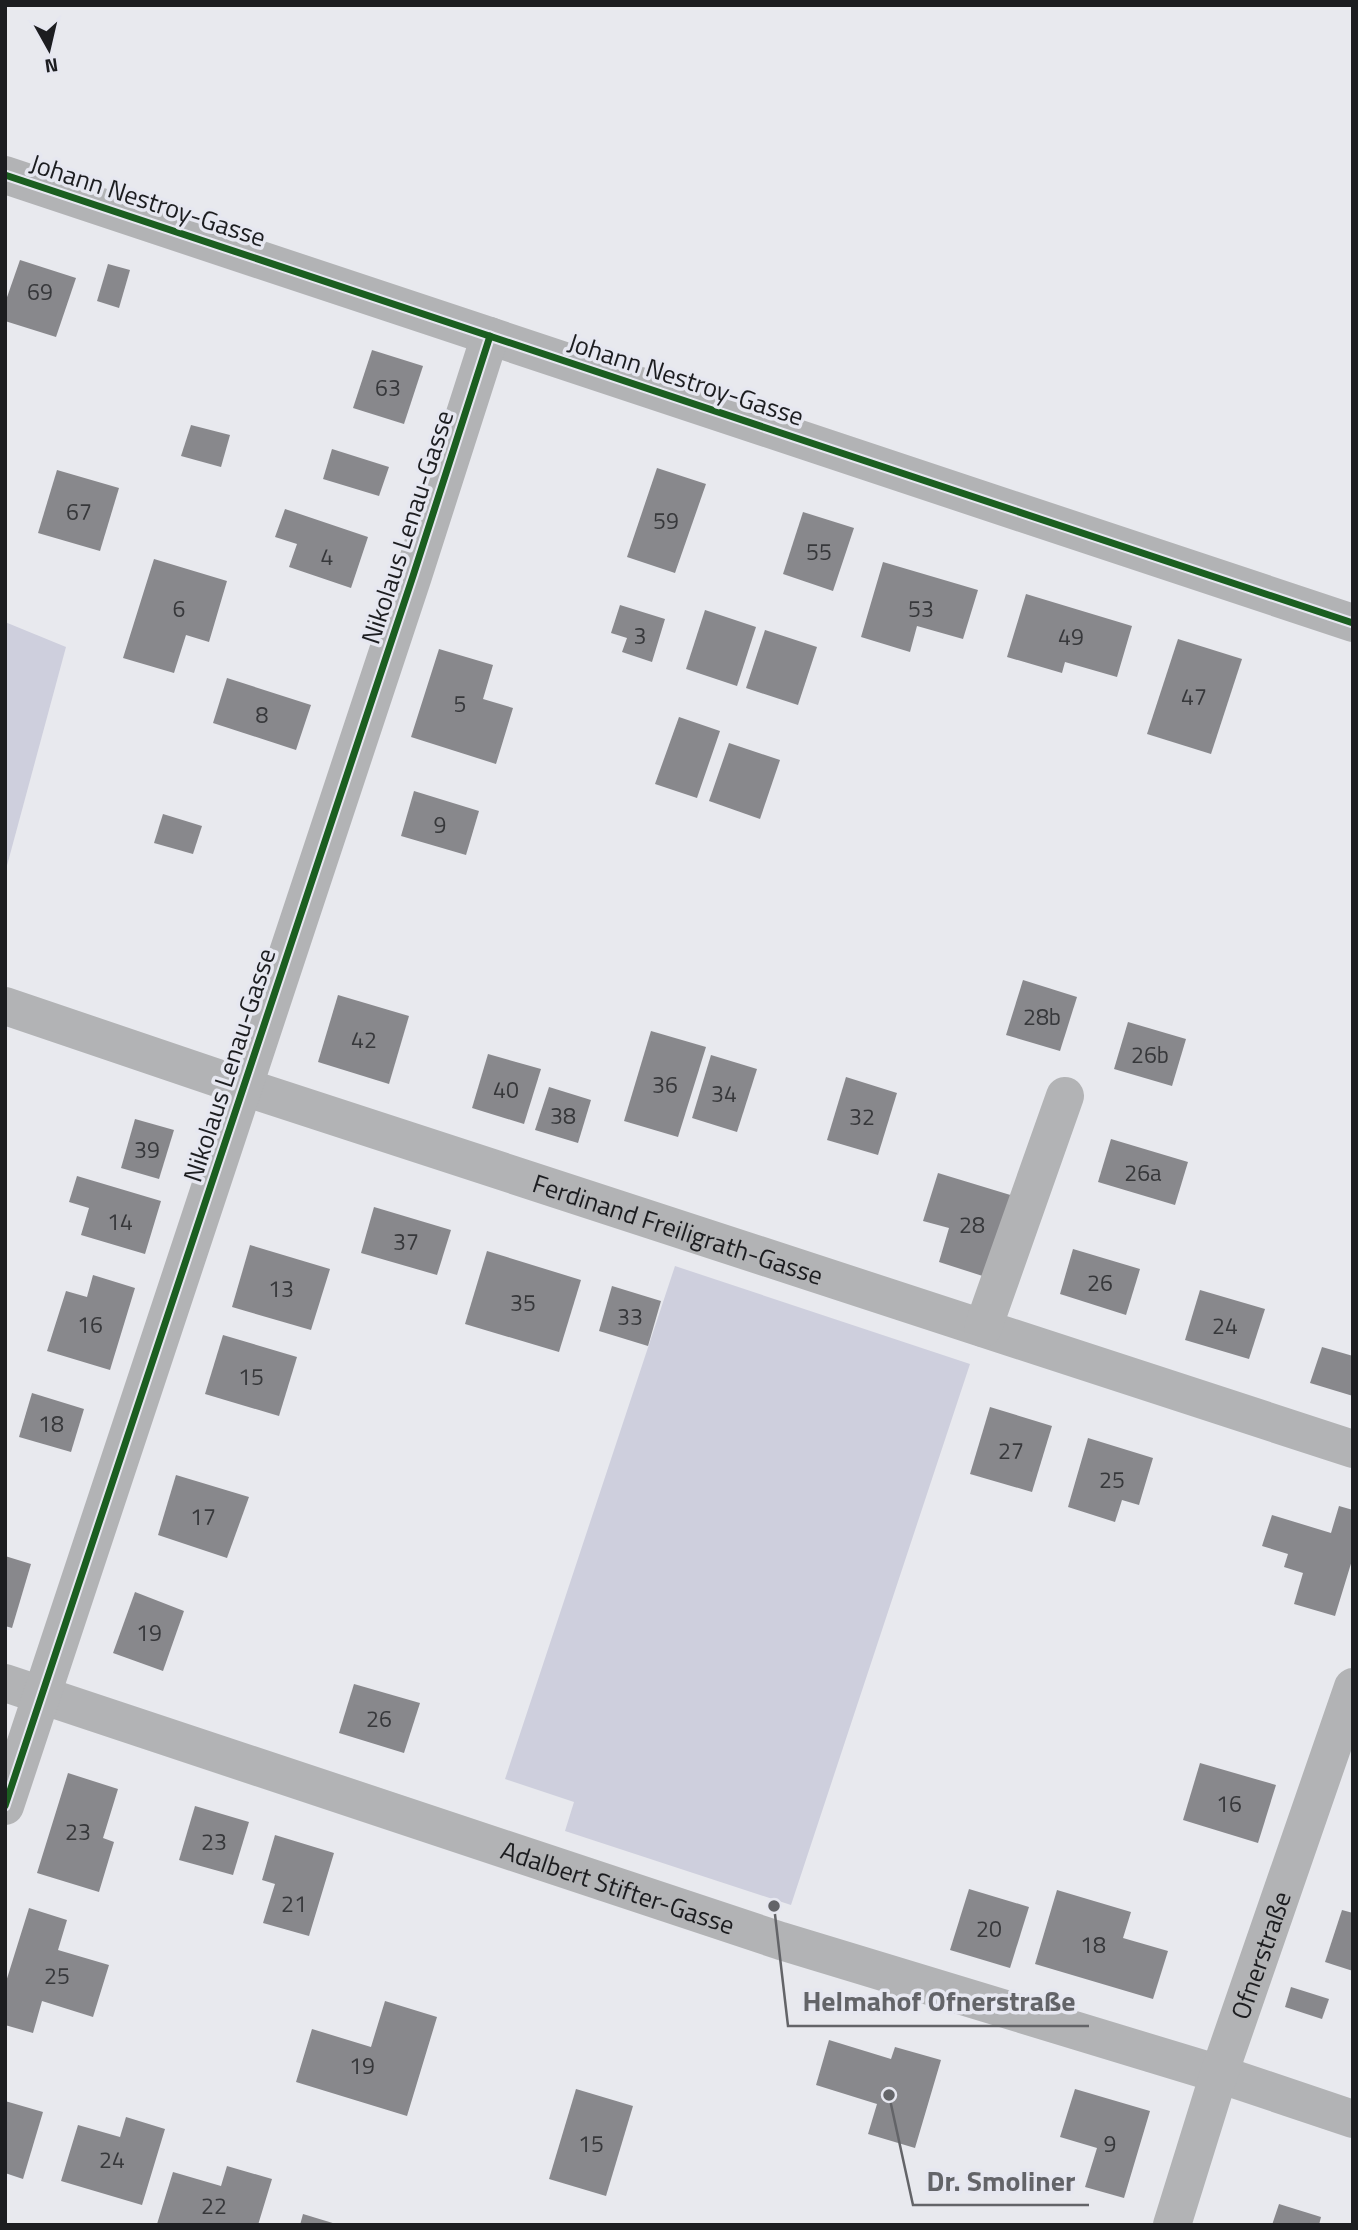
<svg xmlns="http://www.w3.org/2000/svg" width="1358" height="2230" font-family="'Titillium Web',sans-serif">
<style>
.green{fill:#cecfdd}
.building{fill:#88888c}
.lines{fill:none;stroke-linecap:round;stroke-linejoin:round}
.minor{stroke:#b2b3b5;stroke-width:38}
.cycleway-casing{stroke:#e6e7f0;stroke-width:11}
.cycleway{stroke:#1b5e20;stroke-width:7}
.labels{text-anchor:middle;dominant-baseline:central;stroke-width:7;stroke-linejoin:round;paint-order:stroke}
.number-label{font-size:23px;fill:#37383b}
.street-label{font-size:26px;fill:#1c1d20;stroke:#e6e7f0}
.leader{fill:none;stroke:#636468;stroke-width:2.5}
.callout-dot{fill:#636468;stroke:#e6e7f0;stroke-width:2.5}
.callout-label{font-size:28px;text-anchor:middle;font-weight:bold;fill:#636468;stroke:#e6e7f0;stroke-width:7;stroke-linejoin:round;paint-order:stroke}
</style>
<rect width="100%" height="100%" fill="#e8e9ee"/>
<!-- green -->
<g class="green">
<path d="M5,622L66,647L5,873Z"/>
<path d="M675,1266L970,1364L791,1905L565,1831L574,1802L505,1779Z"/>
</g>
<!-- building -->
<g class="building">
<path d="M20,260L76,278L56,337L5,321V303Z"/>
<path d="M108,264L130,270L119,308L97,301Z"/>
<path d="M372,350L423,366L404,424L353,408Z"/>
<path d="M191,425L230,435L221,467L181,456Z"/>
<path d="M332,449L389,467L379,496L323,479Z"/>
<path d="M657,468L706,484L675,573L627,557Z"/>
<path d="M57,470L119,488L100,551L38,533Z"/>
<path d="M285,509L368,537L351,588L289,567L297,544L275,537Z"/>
<path d="M803,512L854,528L833,591L783,574Z"/>
<path d="M154,559L227,581L209,642L186,635L174,673L123,658Z"/>
<path d="M883,562L978,590L963,639L917,626L910,652L861,637Z"/>
<path d="M1026,594L1132,626L1117,677L1065,662L1062,673L1007,657Z"/>
<path d="M620,605L665,619L652,662L622,652L627,638L611,633Z"/>
<path d="M705,610L756,627L737,686L686,669Z"/>
<path d="M765,630L817,647L798,705L746,688Z"/>
<path d="M1178,639L1242,659L1211,754L1147,734Z"/>
<path d="M439,649L493,665L483,699L513,708L496,764L411,737Z"/>
<path d="M227,678L311,705L296,750L213,723Z"/>
<path d="M679,717L720,731L697,798L655,784Z"/>
<path d="M729,743L780,760L760,819L709,801Z"/>
<path d="M414,791L479,811L466,855L401,836Z"/>
<path d="M163,814L202,826L193,854L154,843Z"/>
<path d="M1023,980L1077,997L1060,1051L1006,1035Z"/>
<path d="M338,995L409,1016L389,1084L318,1062Z"/>
<path d="M1128,1022L1186,1039L1172,1086L1114,1069Z"/>
<path d="M651,1031L706,1047L678,1137L624,1121Z"/>
<path d="M488,1054L541,1069L524,1124L472,1108Z"/>
<path d="M711,1055L757,1069L737,1132L692,1118Z"/>
<path d="M846,1077L897,1093L878,1155L827,1140Z"/>
<path d="M549,1087L591,1100L578,1143L535,1130Z"/>
<path d="M135,1119L174,1130L159,1179L121,1168Z"/>
<path d="M1111,1139L1188,1162L1175,1205L1098,1182Z"/>
<path d="M938,1173L1017,1197L992,1279L939,1262L949,1228L923,1221Z"/>
<path d="M77,1176L161,1201L145,1254L81,1235L89,1208L69,1202Z"/>
<path d="M374,1207L451,1230L437,1275L361,1253Z"/>
<path d="M250,1245L330,1269L311,1330L232,1307Z"/>
<path d="M1073,1249L1140,1269L1126,1315L1060,1294Z"/>
<path d="M487,1251L581,1280L559,1352L465,1324Z"/>
<path d="M93,1275L135,1288L110,1370L47,1351L66,1291L87,1297Z"/>
<path d="M612,1286L661,1301L648,1346L599,1331Z"/>
<path d="M1200,1290L1265,1309L1249,1359L1185,1340Z"/>
<path d="M223,1335L297,1357L279,1416L205,1394Z"/>
<path d="M1322,1347L1353,1356V1396L1310,1383Z"/>
<path d="M32,1393L84,1409L71,1452L19,1437Z"/>
<path d="M990,1407L1052,1426L1032,1492L970,1474Z"/>
<path d="M1088,1438L1153,1458L1139,1505L1122,1500L1115,1522L1068,1507Z"/>
<path d="M176,1475L249,1497L227,1558L158,1535Z"/>
<path d="M1339,1506L1353,1510V1557L1335,1616L1294,1604L1303,1573L1284,1567L1288,1554L1262,1546L1272,1515L1331,1533Z"/>
<path d="M5,1556L31,1564L12,1628L5,1626Z"/>
<path d="M135,1592L184,1611L163,1671L113,1653Z"/>
<path d="M354,1684L420,1703L404,1753L339,1733Z"/>
<path d="M1200,1763L1276,1785L1258,1843L1183,1820Z"/>
<path d="M68,1773L118,1789L103,1838L114,1842L99,1892L37,1873Z"/>
<path d="M195,1806L249,1822L233,1875L179,1860Z"/>
<path d="M275,1835L334,1853L309,1936L263,1923L275,1884L262,1880Z"/>
<path d="M969,1889L1029,1907L1010,1968L950,1950Z"/>
<path d="M1057,1890L1131,1912L1123,1938L1168,1951L1153,1999L1035,1964Z"/>
<path d="M29,1908L67,1920L58,1950L109,1965L93,2017L42,2001L33,2033L5,2025V1985Z"/>
<path d="M1342,1910L1353,1913V1971L1325,1962Z"/>
<path d="M1291,1987L1329,1999L1322,2019L1285,2007Z"/>
<path d="M385,2001L437,2017L407,2116L296,2082L312,2029L371,2047Z"/>
<path d="M829,2040L891,2059L895,2047L941,2060L915,2148L868,2134L877,2104L816,2085Z"/>
<path d="M576,2089L633,2106L606,2196L549,2179Z"/>
<path d="M1075,2089L1150,2111L1124,2198L1085,2187L1097,2148L1060,2137Z"/>
<path d="M5,2101L43,2112L23,2179L5,2173Z"/>
<path d="M126,2117L165,2129L142,2205L61,2181L78,2125L120,2137Z"/>
<path d="M227,2166L272,2179L258,2225L157,2224L173,2172L221,2186Z"/>
<path d="M1279,2204L1321,2217L1319,2225H1272Z"/>
<path d="M303,2214L336,2224V2225H300Z"/>
</g>
<g class="lines">
<!-- minor -->
<g class="minor">
<path d="M5,175L1353,623"/>
<path id="s1" d="M5,1006L244,1087L1353,1449"/>
<path d="M983,1328L1065,1096"/>
<path id="s2" d="M5,1683L781,1941L1219,2074L1353,2119"/>
<path d="M5,1806L413,576L490,336"/>
<path id="s3" d="M1172,2225L1219,2074L1353,1687"/>
</g>
<!-- cycleway casing -->
<g class="cycleway-casing">
<g id="cycleway">
<path d="M5,175L1353,623"/>
<path d="M5,1806L413,576L490,336"/>
</g>
</g>
<!-- cycleway -->
<use href="#cycleway" class="cycleway"/>
</g>
<g class="labels">
<!-- number labels -->
<g class="number-label">
<text x="40" y="291">69</text>
<text x="388" y="387">63</text>
<text x="79" y="511">67</text>
<text x="666" y="520">59</text>
<text x="819" y="551">55</text>
<text x="327" y="556">4</text>
<text x="179" y="608">6</text>
<text x="921" y="608">53</text>
<text x="640" y="635">3</text>
<text x="1071" y="636">49</text>
<text x="1194" y="696">47</text>
<text x="460" y="703">5</text>
<text x="262" y="714">8</text>
<text x="440" y="824">9</text>
<text x="1042" y="1016">28b</text>
<text x="364" y="1039">42</text>
<text x="1150" y="1054">26b</text>
<text x="665" y="1084">36</text>
<text x="506" y="1089">40</text>
<text x="724" y="1093">34</text>
<text x="563" y="1115">38</text>
<text x="862" y="1116">32</text>
<text x="147" y="1149">39</text>
<text x="1143" y="1172">26a</text>
<text x="120" y="1221">14</text>
<text x="972" y="1224">28</text>
<text x="406" y="1241">37</text>
<text x="1100" y="1282">26</text>
<text x="281" y="1288">13</text>
<text x="523" y="1302">35</text>
<text x="630" y="1316">33</text>
<text x="90" y="1324">16</text>
<text x="1225" y="1325">24</text>
<text x="251" y="1376">15</text>
<text x="51" y="1423">18</text>
<text x="1011" y="1450">27</text>
<text x="1112" y="1479">25</text>
<text x="203" y="1516">17</text>
<text x="149" y="1632">19</text>
<text x="379" y="1718">26</text>
<text x="1229" y="1803">16</text>
<text x="78" y="1831">23</text>
<text x="214" y="1841">23</text>
<text x="294" y="1903">21</text>
<text x="989" y="1928">20</text>
<text x="1093" y="1944">18</text>
<text x="57" y="1975">25</text>
<text x="362" y="2065">19</text>
<text x="591" y="2143">15</text>
<text x="1110" y="2143">9</text>
<text x="112" y="2159">24</text>
<text x="214" y="2205">22</text>
</g>
<!-- street labels -->
<g class="street-label">
<text transform="translate(148 200) rotate(18)">Johann Nestroy-Gasse</text>
<text transform="translate(686 379) rotate(18)">Johann Nestroy-Gasse</text>
<text transform="translate(407 527) rotate(-72)">Nikolaus Lenau-Gasse</text>
<text transform="translate(229 1065) rotate(-72)">Nikolaus Lenau-Gasse</text>
<text stroke="none"><textPath href="#s1" startOffset="709">Ferdinand Freiligrath-Gasse</textPath></text>
<text stroke="none"><textPath href="#s2" startOffset="646">Adalbert Stifter-Gasse</textPath></text>
<text stroke="none"><textPath href="#s3" startOffset="284">Ofnerstraße</textPath></text>
</g>
</g>
<!-- callouts -->
<path class="leader" d="M774 1906L788 2026H1089M889 2095L913 2205H1089"/>
<g class="callout-dot">
<circle cx="774" cy="1906" r="7"/>
<circle cx="889" cy="2095" r="7"/>
</g>
<g class="callout-label">
<text x="939" y="2011">Helmahof Ofnerstraße</text>
<text x="1001" y="2191">Dr. Smoliner</text>
</g>
<!-- border -->
<rect width="1358" height="2230" fill="none" stroke="#1c1d20" stroke-width="14"/>
<!-- north arrow -->
<g transform="translate(49 49) rotate(172)" stroke="#e6e7f0" stroke-width="5" paint-order="stroke">
<path d="M0-5L12 26L0 18L-12 26Z" fill="#1c1d20"/>
<text y="-10" font-size="19" font-weight="bold" text-anchor="middle" fill="#1c1d20">N</text>
</g>
</svg>
